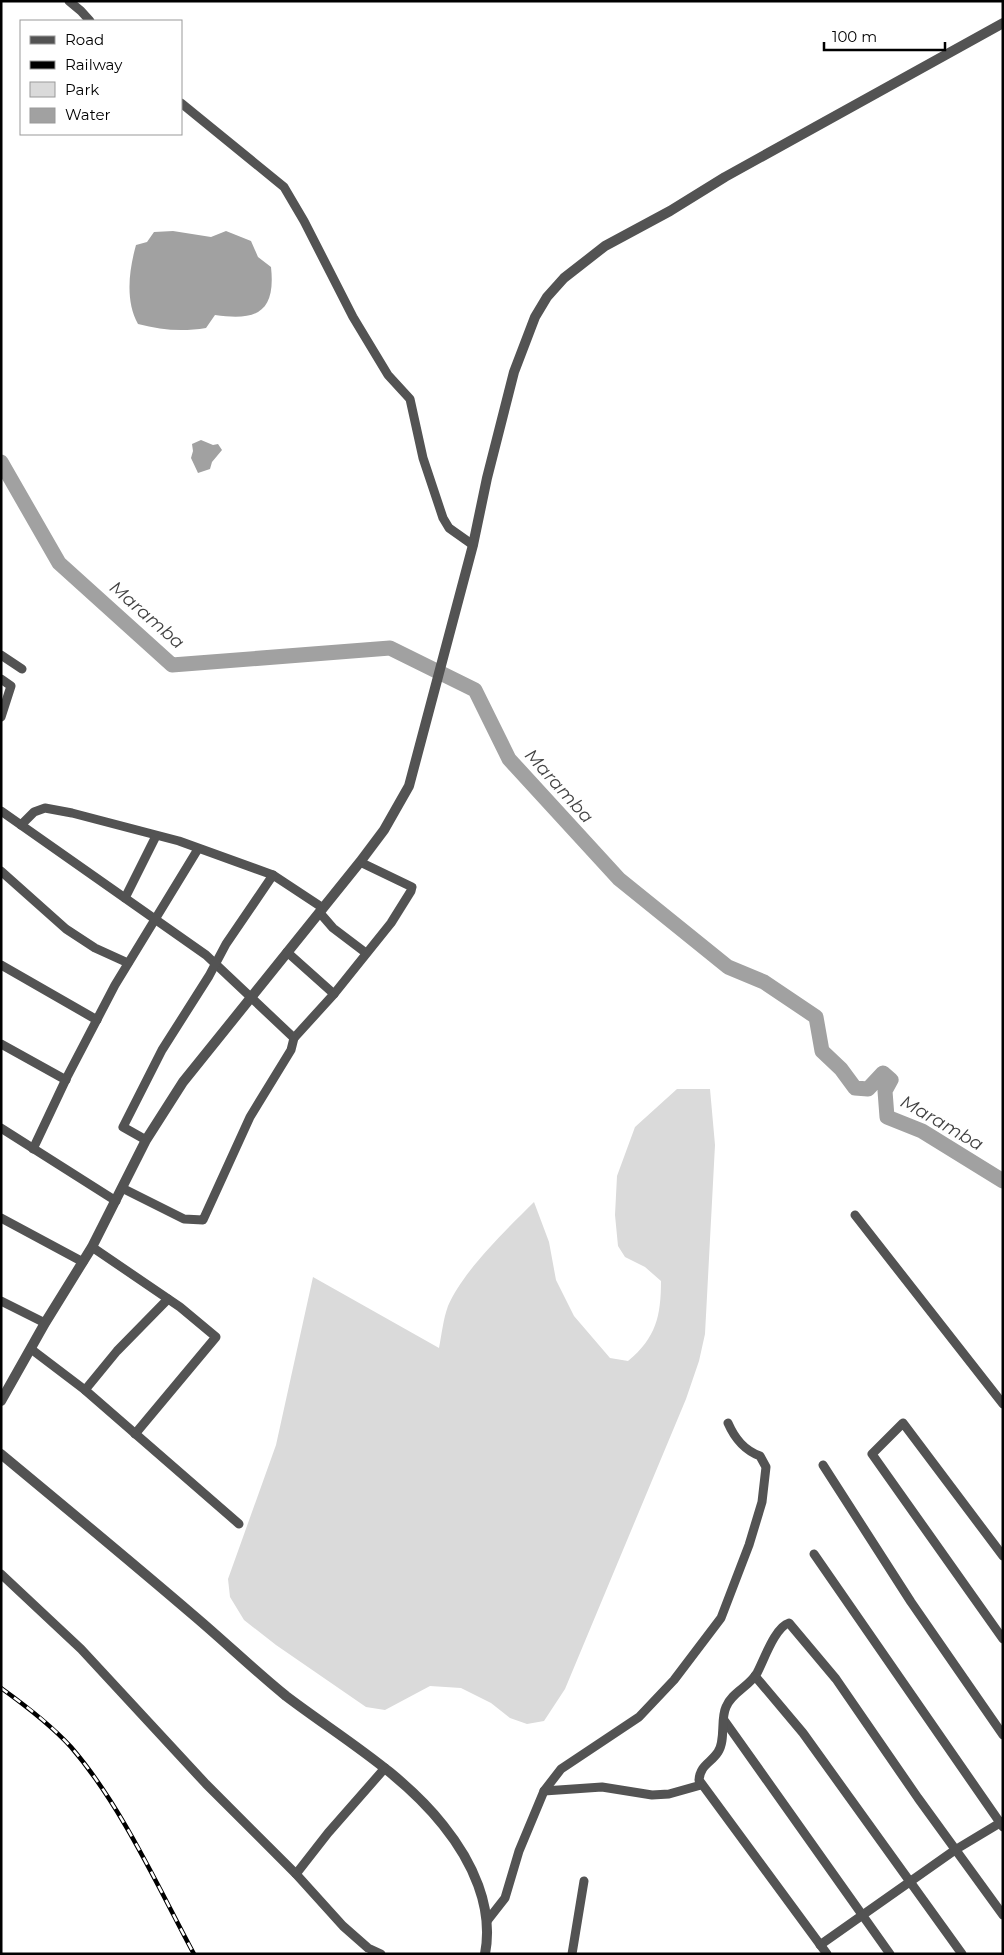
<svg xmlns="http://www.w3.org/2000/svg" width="1004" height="1955" font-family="Montserrat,sans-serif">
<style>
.green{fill:#dadada}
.water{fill:#a1a1a1}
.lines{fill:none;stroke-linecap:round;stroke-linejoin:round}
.river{stroke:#a1a1a1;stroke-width:15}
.minor{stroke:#535353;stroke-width:9}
.tertiary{stroke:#535353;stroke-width:10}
.rail-casing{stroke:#000;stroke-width:4.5}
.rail{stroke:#fff;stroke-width:2.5;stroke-dasharray:8;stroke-linecap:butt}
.labels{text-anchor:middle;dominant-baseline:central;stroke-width:4;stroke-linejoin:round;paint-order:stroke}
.water-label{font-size:18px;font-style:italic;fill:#424242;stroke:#fff}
</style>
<rect width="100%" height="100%" fill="#fff"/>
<!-- green -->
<path class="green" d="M677,1089H710L715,1145L705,1334L699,1361L686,1399L565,1689L544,1721L527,1724L510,1718L491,1703L461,1688L430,1686L385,1710L366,1707L276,1645L244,1620L230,1597L228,1579L276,1445L313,1277L439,1348C442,1333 443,1320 448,1306C463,1271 506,1230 534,1202L549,1242L556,1280L574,1316L610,1358L628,1361C656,1338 661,1316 661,1281L645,1267L625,1257L618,1246L615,1215L617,1176L635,1127Z"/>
<!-- water -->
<g class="water">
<path d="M173,231L211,237L226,231L251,241L258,257L271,267C276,313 256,321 215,315L206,328C182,332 161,330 138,324C125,301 129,270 136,245L147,242L154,232Z"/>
<path d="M201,440L213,445L218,444L222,450L212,462L210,469L198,473L191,458L193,451L192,444Z"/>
</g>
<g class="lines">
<!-- river -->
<path class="river" d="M1,462L59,563L172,665L390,648L475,690L509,759L619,879L728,967L764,982L816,1017L822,1051L841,1069L855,1088L868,1089L883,1073L891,1080L885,1091L887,1117L922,1131L1003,1181"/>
<!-- minor -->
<g class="minor">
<path d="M69,1L81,11L90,21"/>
<path d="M181,103L284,187L304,221L353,317L388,375L410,399L423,458L443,518L449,528L473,545"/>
<path d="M1,655L22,669"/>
<path d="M1,679L11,686L1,717"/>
<path d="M1,811L206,955L294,1038L291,1050L250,1117L203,1220L184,1219L122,1188"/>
<path d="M21,825L34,812L45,808L72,813L179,841L273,875L323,908"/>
<path d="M1,871L66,929L95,948L128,963"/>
<path d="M125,898L156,836"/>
<path d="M320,913L333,928L366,953"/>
<path d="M287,952L334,994"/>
<path d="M1,965L97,1020"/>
<path d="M294,1038L334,994L391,923L411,891L412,887L360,862"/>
<path d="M1,1044L66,1080"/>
<path d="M1,1128L116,1201"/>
<path d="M146,1140L123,1127L162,1050L209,976L226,944L273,875"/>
<path d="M33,1149L67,1077L115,985L198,849"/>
<path d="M855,1215L1003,1404"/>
<path d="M1,1218L83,1262"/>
<path d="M92,1247L180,1307L216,1337L135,1434"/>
<path d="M1,1301L45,1323"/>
<path d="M31,1349L85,1390L239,1524"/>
<path d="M85,1390L117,1351L168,1299"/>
<path d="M823,1465L911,1602L1003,1735"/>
<path d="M814,1554L1003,1827"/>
<path d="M1003,1556L903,1423L872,1454L1003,1639"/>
<path d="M1,1574L81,1649L206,1784L296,1874L343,1926L368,1948L381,1954"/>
<path d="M755,1676L803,1733L962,1954"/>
<path d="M724,1720L890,1954"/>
<path d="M544,1791L602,1787L652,1795L669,1794L701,1785"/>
<path d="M296,1874L328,1833L385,1768"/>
<path d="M487,1921L505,1898L519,1851L544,1791L561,1769L639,1717L674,1680L721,1618L749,1545L762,1502L766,1467L760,1456C744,1450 735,1439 728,1423"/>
<path d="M820,1945L955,1850L1003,1821"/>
<path d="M572,1954L584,1881"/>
<path d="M827,1954L699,1780C700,1765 711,1763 718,1752C726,1740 720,1720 726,1707C732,1692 749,1687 757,1673C764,1660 775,1627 789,1623L836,1679L918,1798L1003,1915"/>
</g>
<!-- tertiary -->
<g class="tertiary">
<path d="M1,1401L45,1323L92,1247L146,1140L183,1082L360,862L384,830L409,786L473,545L487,478L514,372L535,317L547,297L564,278L605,246L670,211L725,177L1003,23"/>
<path d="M1,1454C65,1507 129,1560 192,1614C224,1641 254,1670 286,1696C340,1737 401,1772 443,1825C472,1861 494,1907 485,1954"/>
</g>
<!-- rail casing -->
<g class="rail-casing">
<path id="rail" d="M1,1688C26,1706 51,1725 71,1747C121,1805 158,1887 194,1954"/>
</g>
<!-- rail -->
<use href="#rail" class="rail"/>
</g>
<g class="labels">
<!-- water labels -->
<g class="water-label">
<text transform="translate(147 615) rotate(41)">Maramba</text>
<text transform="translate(559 786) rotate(48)">Maramba</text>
<text transform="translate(942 1123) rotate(30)">Maramba</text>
</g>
</g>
<!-- border -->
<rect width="1004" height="1955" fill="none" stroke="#000000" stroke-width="5"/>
<!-- legend -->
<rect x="20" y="20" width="162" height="115" fill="#ffffff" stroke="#999999"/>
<rect x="30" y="36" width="25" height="8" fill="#535353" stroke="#999999"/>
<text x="65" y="45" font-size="15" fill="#000000">Road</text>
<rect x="30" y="61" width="25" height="8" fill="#000000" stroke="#999999"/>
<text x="65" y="70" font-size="15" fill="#000000">Railway</text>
<rect x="30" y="82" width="25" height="15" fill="#dadada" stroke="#999999"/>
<text x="65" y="95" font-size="15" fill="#000000">Park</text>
<rect x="30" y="108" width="25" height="15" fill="#a1a1a1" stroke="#999999"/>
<text x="65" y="120" font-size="15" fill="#000000">Water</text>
<!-- scale -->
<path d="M824 42v8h121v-8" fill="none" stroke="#000000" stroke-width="2.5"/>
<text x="832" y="42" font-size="15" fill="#000000" stroke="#ffffff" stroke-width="4" paint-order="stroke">100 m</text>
</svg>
